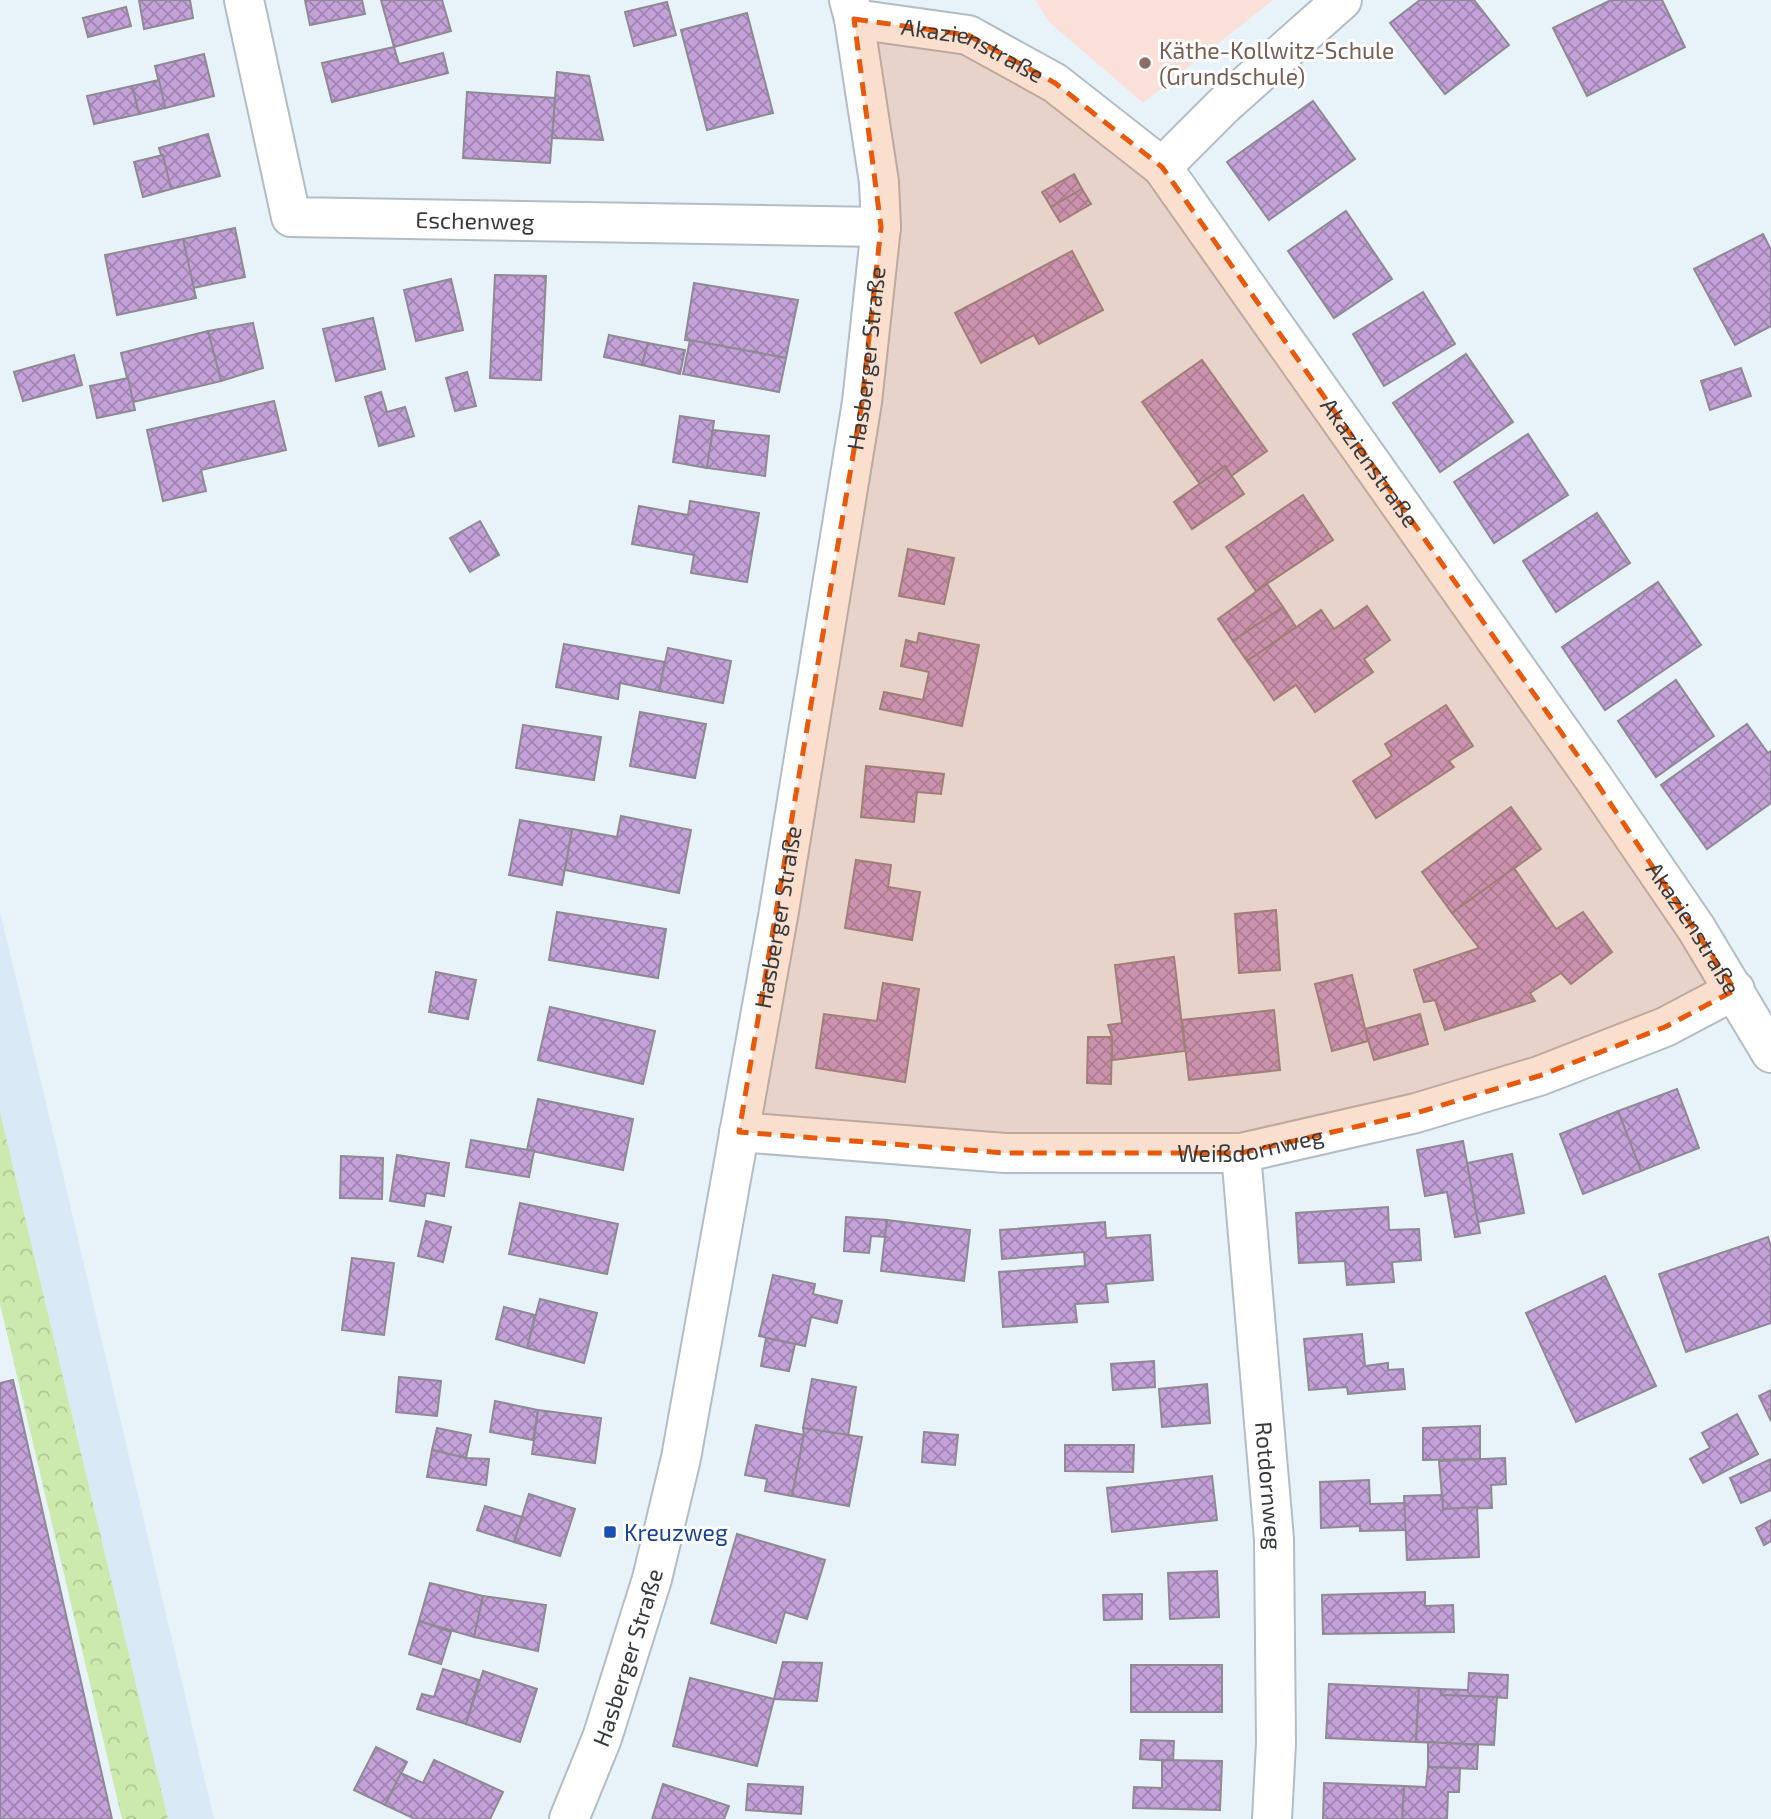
<svg xmlns="http://www.w3.org/2000/svg" width="1771" height="1819" font-family="'Exo 2',sans-serif">
<style>
.built{fill:#d9e9f6}
.education{fill:#fae0d9}
.forest{fill:url(#forest-crowns)}
.building{fill:url(#building-cross-hatch);stroke:#8e8992;stroke-width:2}
.lines{fill:none;stroke-linecap:round;stroke-linejoin:round}
.minor-casing{stroke:#b4bdc4;stroke-width:42}
.minor{stroke:#fff;stroke-width:38}
.marked{fill:#e8590c;fill-opacity:0.2;stroke:#e8590c;stroke-width:5;stroke-dasharray:14 9;stroke-linejoin:round}
.education-dot{fill:#8d6e63;stroke:#fefefe;stroke-width:2.5}
.transit-dot{fill:#1a4fb4;stroke:#fefefe;stroke-width:2.5}
.labels{text-anchor:middle;dominant-baseline:central;stroke-width:6;stroke-linejoin:round;paint-order:stroke}
.education-label{font-size:23px;fill:#785e54;stroke:#fefefe;text-anchor:start}
.street-label{font-size:23px;fill:#373b3e;stroke:#fefefe}
.transit-label{font-size:23px;fill:#164399;stroke:#fefefe;text-anchor:start}
</style>
<defs>
<pattern id="forest-crowns" width="20" height="18" patternUnits="userSpaceOnUse" patternTransform="scale(1.75)"><rect width="20" height="18" fill="#cce9ae"/><path d="M2 6a3 3 0 1 1 6 0M12 15a3 3 0 1 1 6 0" fill="none" stroke="#b0c997"/></pattern>
<pattern id="building-cross-hatch" width="8" height="8" patternUnits="userSpaceOnUse" patternTransform="scale(1.75)"><rect width="8" height="8" fill="#c4a1d8"/><path d="M0 0l8 8M0 8l8-8" fill="none" stroke="#a084b1"/></pattern>
</defs>
<rect width="100%" height="100%" fill="#e8f2f9"/>
<!-- built -->
<path class="built" d="M0,912L47,1107L214,1819H168L0,1112Z"/>
<!-- education -->
<path class="education" d="M1036,0H1273L1143,103L1049,22Z"/>
<!-- forest -->
<path class="forest" d="M0,1112L168,1819H122L0,1304Z"/>
<!-- building -->
<g class="building">
<path d="M139,0H190L193,18L144,29Z"/>
<path d="M305,0H362L365,14L310,25Z"/>
<path d="M381,0H442L451,31L394,47Z"/>
<path d="M1420,0H1474L1509,45L1445,94L1390,23Z"/>
<path d="M1611,0H1662L1685,47L1587,96L1553,28Z"/>
<path d="M667,2L676,35L634,46L625,12Z"/>
<path d="M126,7L131,26L88,37L83,18Z"/>
<path d="M747,13L773,113L707,130L681,30Z"/>
<path d="M394,47L399,64L443,53L448,73L332,102L322,63Z"/>
<path d="M204,54L214,96L165,108L155,66Z"/>
<path d="M557,72L589,76L603,140L552,138Z"/>
<path d="M159,80L165,108L139,114L132,86Z"/>
<path d="M132,86L139,114L94,124L87,96Z"/>
<path d="M467,92L555,98L550,163L463,158Z"/>
<path d="M1313,101L1355,159L1269,220L1227,162Z"/>
<path d="M208,134L220,176L171,189L159,148Z"/>
<path d="M163,155L171,189L143,197L134,162Z"/>
<path d="M1074,174L1082,189L1051,207L1042,192Z"/>
<path d="M1082,189L1091,204L1060,222L1051,207Z"/>
<path d="M1346,211L1392,279L1334,318L1288,251Z"/>
<path d="M235,228L245,277L193,288L183,239Z"/>
<path d="M1763,234L1771,250V326L1735,345L1694,269Z"/>
<path d="M183,239L196,298L117,315L105,255Z"/>
<path d="M1072,251L1103,310L1039,344L1034,335L981,363L955,313Z"/>
<path d="M495,275L546,276L541,380L490,378Z"/>
<path d="M451,279L463,330L416,341L404,290Z"/>
<path d="M694,283L798,300L786,358L685,340Z"/>
<path d="M1423,292L1455,344L1384,386L1353,334Z"/>
<path d="M373,318L385,369L336,381L323,329Z"/>
<path d="M253,323L263,368L221,381L208,331Z"/>
<path d="M208,331L221,381L133,402L121,353Z"/>
<path d="M609,335L648,343L642,365L604,357Z"/>
<path d="M690,340L786,358L779,392L683,374Z"/>
<path d="M648,343L685,350L680,374L642,365Z"/>
<path d="M1466,354L1513,422L1440,472L1393,403Z"/>
<path d="M74,355L82,385L23,401L14,372Z"/>
<path d="M1202,360L1267,451L1231,476L1225,466L1200,484L1142,402Z"/>
<path d="M1741,368L1751,396L1710,410L1701,381Z"/>
<path d="M467,372L476,406L455,411L446,378Z"/>
<path d="M128,378L135,410L97,418L90,386Z"/>
<path d="M381,392L387,412L405,407L414,436L379,446L365,397Z"/>
<path d="M274,401L286,450L201,470L206,491L163,501L147,430Z"/>
<path d="M680,416L714,421L707,468L673,462Z"/>
<path d="M713,430L769,436L765,476L707,468Z"/>
<path d="M1528,434L1568,495L1494,543L1454,482Z"/>
<path d="M1225,466L1244,494L1192,529L1174,502Z"/>
<path d="M1303,495L1333,540L1256,591L1226,547Z"/>
<path d="M690,501L759,513L747,582L691,573L694,555L632,544L639,506L688,515Z"/>
<path d="M1597,513L1630,563L1556,612L1523,561Z"/>
<path d="M480,521L499,555L470,572L450,538Z"/>
<path d="M908,549L954,558L944,604L899,596Z"/>
<path d="M1658,582L1701,645L1605,710L1562,647Z"/>
<path d="M1267,584L1283,607L1233,641L1218,619Z"/>
<path d="M1367,606L1390,640L1364,659L1373,672L1315,712L1296,685L1274,700L1247,661L1321,610L1334,629Z"/>
<path d="M1283,607L1296,627L1247,661L1233,641Z"/>
<path d="M919,633L979,645L962,726L880,709L884,692L923,700L929,672L901,666L906,640L917,643Z"/>
<path d="M564,644L665,662L659,691L620,683L618,699L556,687Z"/>
<path d="M668,648L731,661L723,703L659,691Z"/>
<path d="M1676,680L1714,736L1656,777L1618,721Z"/>
<path d="M1446,705L1473,746L1449,761L1454,767L1376,818L1353,781L1392,756L1385,744Z"/>
<path d="M640,712L706,724L695,778L630,766Z"/>
<path d="M1747,724L1768,753L1771,751V803L1707,849L1661,785Z"/>
<path d="M523,725L601,737L594,780L516,768Z"/>
<path d="M866,766L944,774L941,794L917,792L914,822L861,817Z"/>
<path d="M1511,807L1541,849L1452,913L1422,872Z"/>
<path d="M621,816L691,830L679,893L565,870L572,829L617,837Z"/>
<path d="M520,820L572,829L562,885L509,875Z"/>
<path d="M856,860L891,865L888,887L920,892L912,940L845,928Z"/>
<path d="M1514,868L1556,929L1583,912L1612,952L1571,984L1561,973L1530,993L1535,1001L1445,1030L1435,1000L1424,1002L1414,970L1479,948L1452,913Z"/>
<path d="M1276,910L1280,970L1239,973L1235,914Z"/>
<path d="M557,912L666,929L658,978L549,960Z"/>
<path d="M1174,957L1185,1051L1112,1060V1037L1108,1025L1122,1023L1115,965Z"/>
<path d="M436,972L476,980L468,1019L429,1012Z"/>
<path d="M1352,975L1368,1041L1332,1051L1315,984Z"/>
<path d="M883,983L919,989L905,1082L816,1068L824,1014L877,1021Z"/>
<path d="M550,1007L655,1031L643,1084L538,1060Z"/>
<path d="M1274,1010L1280,1070L1189,1080L1182,1020Z"/>
<path d="M1420,1014L1428,1044L1374,1060L1365,1029Z"/>
<path d="M1088,1037H1112L1111,1084L1087,1083Z"/>
<path d="M1677,1089L1699,1148L1641,1171L1618,1111Z"/>
<path d="M538,1099L633,1119L623,1170L527,1150Z"/>
<path d="M1618,1111L1641,1171L1583,1194L1560,1134Z"/>
<path d="M471,1140L534,1151L529,1177L466,1167Z"/>
<path d="M1463,1141L1480,1233L1455,1237L1447,1192L1425,1196L1417,1150Z"/>
<path d="M1512,1154L1524,1213L1478,1222L1467,1163Z"/>
<path d="M397,1155L449,1163L444,1196L426,1193L424,1206L390,1201Z"/>
<path d="M341,1156L383,1158L382,1199L340,1198Z"/>
<path d="M520,1203L618,1224L607,1274L509,1254Z"/>
<path d="M1388,1207L1389,1230L1419,1229L1421,1260L1392,1262L1394,1282L1347,1285L1345,1261L1299,1263L1296,1213Z"/>
<path d="M846,1217L887,1220L886,1237L871,1236L869,1253L844,1251Z"/>
<path d="M887,1220L970,1230L964,1281L881,1271Z"/>
<path d="M426,1221L451,1227L443,1262L418,1256Z"/>
<path d="M1105,1222L1106,1238L1150,1235L1153,1280L1106,1284L1108,1302L1075,1304L1077,1322L1003,1327L999,1272L1085,1266L1084,1252L1002,1259L1000,1230Z"/>
<path d="M1768,1237L1771,1247V1323L1686,1352L1659,1274Z"/>
<path d="M352,1258L394,1263L384,1335L342,1330Z"/>
<path d="M773,1275L815,1284L813,1294L842,1301L837,1323L811,1317L805,1346L759,1336Z"/>
<path d="M1605,1276L1656,1386L1576,1422L1526,1313Z"/>
<path d="M540,1299L597,1313L584,1363L527,1348Z"/>
<path d="M504,1307L535,1315L527,1348L496,1339Z"/>
<path d="M1362,1334L1365,1366L1388,1363V1370L1403,1369L1405,1389L1348,1394L1347,1387L1309,1390L1304,1339Z"/>
<path d="M766,1338L795,1344L789,1371L761,1366Z"/>
<path d="M1154,1361L1155,1387L1113,1390L1111,1364Z"/>
<path d="M399,1377L441,1381L437,1416L396,1412Z"/>
<path d="M812,1379L856,1387L848,1436L803,1428Z"/>
<path d="M13,1380L112,1819H0V1383Z"/>
<path d="M1207,1384L1210,1423L1162,1427L1159,1389Z"/>
<path d="M1771,1390V1421L1759,1396Z"/>
<path d="M495,1401L538,1410L533,1440L490,1432Z"/>
<path d="M538,1410L601,1418L595,1463L532,1454Z"/>
<path d="M1737,1414L1758,1454L1703,1483L1690,1459L1710,1448L1702,1433Z"/>
<path d="M756,1425L804,1435L792,1496L765,1491L767,1479L745,1475Z"/>
<path d="M1480,1426V1459L1423,1460V1428Z"/>
<path d="M437,1428L471,1435L466,1458L432,1450Z"/>
<path d="M803,1428L862,1437L849,1506L792,1496L804,1435Z"/>
<path d="M924,1432L958,1435L955,1465L922,1462Z"/>
<path d="M1065,1445H1134L1133,1472L1065,1471Z"/>
<path d="M432,1450L466,1458L489,1459L486,1485L427,1477Z"/>
<path d="M1505,1458L1506,1484L1491,1485L1492,1508L1443,1509L1439,1461Z"/>
<path d="M1771,1459V1490L1741,1503L1730,1478Z"/>
<path d="M1212,1476L1217,1520L1112,1532L1107,1488Z"/>
<path d="M1369,1480L1370,1504L1405,1503L1406,1530L1360,1531V1526L1321,1528L1320,1482Z"/>
<path d="M529,1494L575,1509L560,1556L514,1542Z"/>
<path d="M1442,1495L1443,1509L1477,1507L1479,1557L1407,1560L1404,1496Z"/>
<path d="M485,1506L522,1517L514,1542L477,1530Z"/>
<path d="M1771,1520V1541L1764,1545L1756,1528Z"/>
<path d="M737,1534L825,1560L807,1619L785,1612L776,1643L711,1623Z"/>
<path d="M1217,1571L1219,1617L1170,1619L1168,1573Z"/>
<path d="M430,1583L483,1596L474,1637L419,1621Z"/>
<path d="M1425,1592V1606L1453,1605L1454,1632L1323,1634L1322,1595Z"/>
<path d="M1142,1594V1619L1104,1620L1103,1595Z"/>
<path d="M483,1596L546,1605L538,1651L474,1637Z"/>
<path d="M419,1621L451,1632L441,1664L409,1654Z"/>
<path d="M783,1662L822,1663L817,1701L774,1699Z"/>
<rect x="1131" y="1665" width="91" height="47"/>
<path d="M443,1669L479,1680L466,1724L417,1709L422,1694L434,1697Z"/>
<path d="M483,1671L537,1689L520,1742L466,1724Z"/>
<path d="M1469,1673L1508,1675L1507,1698L1441,1695V1689L1468,1690Z"/>
<path d="M690,1678L774,1699L757,1766L673,1746Z"/>
<path d="M1329,1684L1419,1688L1416,1742L1326,1738Z"/>
<path d="M1419,1688L1441,1689V1695L1497,1697L1494,1745L1416,1742Z"/>
<path d="M1141,1740L1174,1741L1173,1761L1140,1759Z"/>
<path d="M1428,1742L1478,1745L1477,1769L1428,1767Z"/>
<path d="M376,1747L407,1762L385,1805L354,1790Z"/>
<path d="M434,1760L503,1792L490,1819H415L385,1805L401,1773L423,1783Z"/>
<path d="M1162,1760L1222,1761L1220,1810L1133,1808L1134,1787L1162,1788Z"/>
<path d="M1428,1767L1460,1768L1459,1792H1448L1447,1819H1402L1404,1786L1426,1787Z"/>
<path d="M1324,1783L1404,1786L1402,1819H1323Z"/>
<path d="M663,1784L729,1806L724,1819H652Z"/>
<path d="M748,1784L803,1787L801,1814L746,1810Z"/>
</g>
<g class="lines">
<!-- minor casing -->
<g class="minor-casing">
<g id="minor">
<path id="s1" d="M244,0L291,217L881,227"/>
<path id="s2" d="M854,19L968,35L1055,83L1162,167L1592,776L1696,928L1771,1053"/>
<path d="M1162,167L1225,104L1342,0"/>
<path id="s3" d="M739,1132L1005,1153H1241L1416,1113L1539,1076L1665,1027L1735,990"/>
<path id="s4" d="M1241,1153L1274,1539L1276,1743L1272,1819"/>
<path id="s5" d="M569,1819L602,1738L652,1579L681,1458L779,911L862,402L881,227L879,182L854,19L849,0"/>
</g>
</g>
<!-- minor -->
<use href="#minor" class="minor"/>
</g>
<!-- marked area -->
<path class="marked" d="M854,19L968,35L1055,83L1162,167L1592,776L1735,990L1665,1027L1539,1076L1416,1113L1241,1153H1005L739,1132L862,402L881,227Z"/>
<!-- markers -->
<circle class="education-dot" cx="1145" cy="63" r="7"/>
<rect class="transit-dot" x="603" y="1525" width="14" height="14" rx="3.5"/>
<g class="labels">
<!-- education labels -->
<g class="education-label">
<text x="1159" y="50">Käthe-Kollwitz-Schule<tspan x="1159" dy="26">(Grundschule)</tspan></text>
</g>
<!-- street labels -->
<g class="street-label">
<text stroke="none"><textPath href="#s2" startOffset="124">Akazienstraße</textPath></text>
<text stroke="none"><textPath href="#s1" startOffset="406">Eschenweg</textPath></text>
<text stroke="none"><textPath href="#s5" startOffset="1494">Hasberger Straße</textPath></text>
<text stroke="none"><textPath href="#s2" startOffset="712">Akazienstraße</textPath></text>
<text stroke="none"><textPath href="#s5" startOffset="928">Hasberger Straße</textPath></text>
<text stroke="none"><textPath href="#s2" startOffset="1279">Akazienstraße</textPath></text>
<text stroke="none"><textPath href="#s3" startOffset="513">Weißdornweg</textPath></text>
<text stroke="none"><textPath href="#s4" startOffset="334">Rotdornweg</textPath></text>
<text stroke="none"><textPath href="#s5" startOffset="172">Hasberger Straße</textPath></text>
</g>
<!-- transit labels -->
<g class="transit-label">
<text x="624" y="1532">Kreuzweg</text>
</g>
</g>
</svg>
